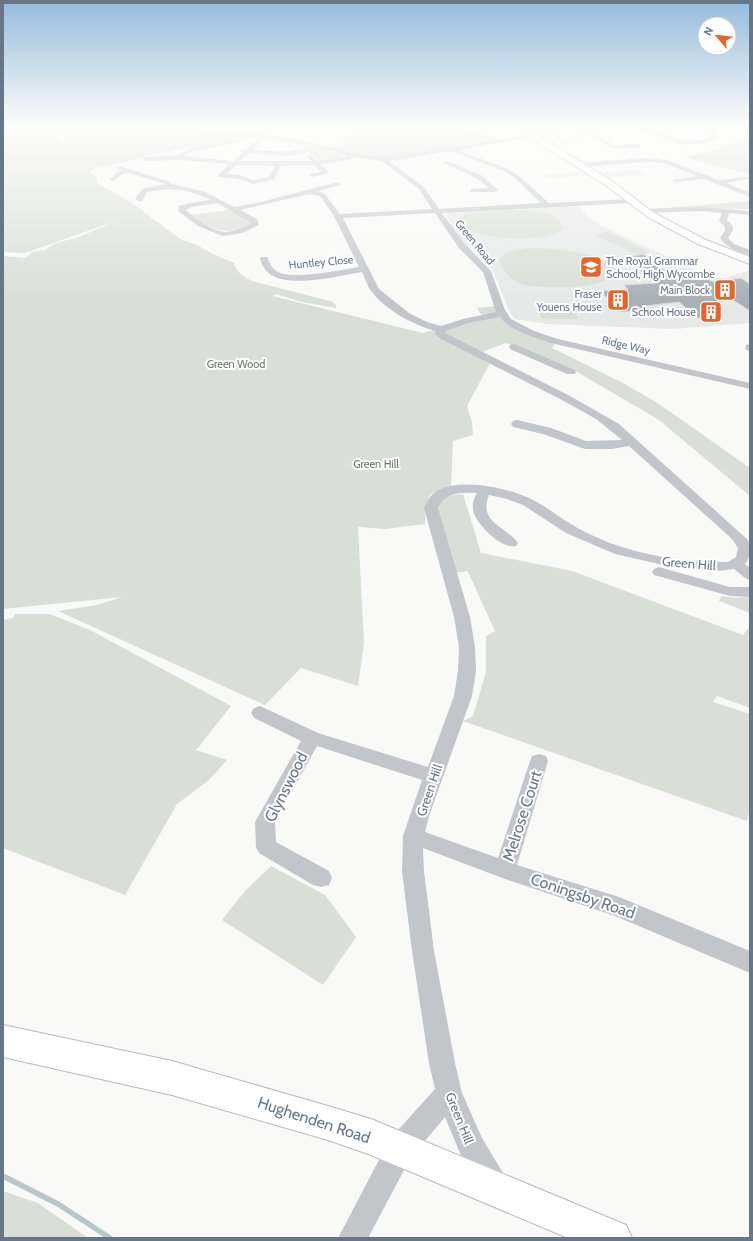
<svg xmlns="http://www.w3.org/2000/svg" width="753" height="1241" font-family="Cabin,sans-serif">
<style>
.built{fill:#e7e8e8}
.green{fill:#d9ded6}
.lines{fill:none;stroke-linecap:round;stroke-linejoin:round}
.stream{stroke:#bbc6cb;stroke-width:5.5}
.building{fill:#a9b1b8;stroke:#dbdbd9}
.major-casing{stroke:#b6babf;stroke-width:2}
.minor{fill:#c2c6cb;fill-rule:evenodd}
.major{fill:#fff;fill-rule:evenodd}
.labels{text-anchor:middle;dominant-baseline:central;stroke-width:4;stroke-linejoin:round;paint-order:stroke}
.far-street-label{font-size:11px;fill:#687788;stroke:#fff}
.far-poi-label{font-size:11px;fill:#687788;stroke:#fff;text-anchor:end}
.far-park-label{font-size:11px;fill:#667a63;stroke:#fff}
.street-label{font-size:13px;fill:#687788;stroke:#fff}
.near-street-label{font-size:16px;fill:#687788;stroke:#fff}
</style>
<rect width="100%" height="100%" fill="#f9f9f7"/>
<!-- built -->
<g class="built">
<path d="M545,133L553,138L578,136L588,142L552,144L538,135Z"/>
<path d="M637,170L645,175L605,178L598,173Z"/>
<path d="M587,171L592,175L548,178L544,175Z"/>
<path d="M577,205L586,215L597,224L713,278H725L750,270V323L672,329L548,324L515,319L510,313L493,270L459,237L445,213Z"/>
</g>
<!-- green -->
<g class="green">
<path d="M3,125H45L62,143L68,142L49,125H113L237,136L234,139L143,156V158L96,168L90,171L97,179V183L132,203L180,239L197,245L211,253L234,263C237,273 243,276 252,281L333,302L336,305V308L302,302L276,294L272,296L423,333L482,316L477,308L495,306L506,323L526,333L556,343L552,348L623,383L659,404L750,468V496L659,420L579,373L548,359L506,343L474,355L490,363L467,406L472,423L473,435L453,441L451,487L430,494L426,504L425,524L385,529L358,527L364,643L358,686L301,668L265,705L58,611L97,605L122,597L3,609V256L26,258L32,252L45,250L56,243L79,237L119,220L25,253L3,252Z"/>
<path d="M340,125H449L500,139L391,158L378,159L331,148L352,142L333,138L353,135L357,133L346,130L349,128Z"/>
<path d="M748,138H750V174L683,157L712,151Z"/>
<path d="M301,145L327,150L343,156L339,158L318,160Z"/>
<path d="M750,201V209L665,208Z"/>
<path d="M229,210L252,222V224C226,237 212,230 190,215Z"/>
<path d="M517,210C532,210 557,210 564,228C551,244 455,243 463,216C478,208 500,211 517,210Z"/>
<path d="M608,232L650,252L637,255L595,235Z"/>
<path d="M529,248C547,247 609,252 616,272C609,290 535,290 519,283C513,280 507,275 503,269C491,253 518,249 529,248Z"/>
<path d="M539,312H575L578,319H542Z"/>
<path d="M463,494L481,553L572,571L743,635L750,626V708L717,696L713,702L750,714V809L747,821L463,721L473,716L486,672V636L495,631L468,572L466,571L456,573L438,509L440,497Z"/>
<path d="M721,596L738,598L750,596V613L719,601Z"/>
<path d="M15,614H50L92,631L231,706L196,750L227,760L209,780L177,804L125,895L3,848V620L13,618Z"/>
<path d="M271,866L325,895L356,937L323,985L222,920L245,891Z"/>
<path d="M3,1191L38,1203L88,1238H3Z"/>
</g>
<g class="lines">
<!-- stream -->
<path class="stream" d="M3,1176L58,1204L110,1238"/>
</g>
<!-- building -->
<path class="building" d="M643,254L669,273L686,270L714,282L741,278L750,284V311L733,300L706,303L723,316L698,318L679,302L645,306L649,309L623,312L600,291L628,289L624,285L657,283L624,258Z"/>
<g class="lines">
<!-- major casing -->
<g class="major-casing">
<g id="major">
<path d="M522,125H529L535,133L613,182L654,213L706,240L750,257V264L698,244L648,217L607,186L529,137Z"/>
<path d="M3,1025L172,1061L328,1106L371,1119L626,1225L632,1238H568L371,1155L328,1140L172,1095L3,1057Z"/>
</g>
</g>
<!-- minor -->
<g class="minor">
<path d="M125,125C181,125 240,129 295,139C328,145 359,158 393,157L534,134L535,135L532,137L458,150L508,169L519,176L549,203L631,199L635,201L631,203L442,213L465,244L491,271L505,310L511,319L534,331L558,339L750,383V389L551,343C534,337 512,332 500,317L468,323L446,331L445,333L449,335L570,396L619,424L747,539C752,546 751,557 745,564L750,568V580L745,578L734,569L718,571L672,567L615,554L566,533L523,505L507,499L489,495C478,523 506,526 518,543L516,546C502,550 474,523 473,509C472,503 474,498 477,493C461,492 445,492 438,508L470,617L475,647L476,671L472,696L429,816L425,832L498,858L530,761L532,756L539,754L546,756L548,761L517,865L619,897L750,951V973L615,916L505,879L423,848L424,871L434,951L455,1063L462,1093L482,1138L503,1173L507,1183L503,1193L493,1197L483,1193L462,1158L445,1117L410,1159L368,1238H338L390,1139L435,1089L429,1063L412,951L402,871L403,836L422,780L317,746L275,822L276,842L329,871L332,878L329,885L321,887L313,885L259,853L256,847L255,822L301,741L254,718L251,713L254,708L260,706L318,733L428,767L454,696L458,671L459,647L454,617L424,508C427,501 430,495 437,491C461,477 509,488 533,500C545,506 555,514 566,521C580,530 595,537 610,543C646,556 685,562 723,562H728L736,557L738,548L732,539L629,446L612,449H585L543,434L513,427L511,424L513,421L517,420L551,428L586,441L622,440L596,419L562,400L441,339L435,334L436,331C413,325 387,311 372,292C367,286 365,278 362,272C338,276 295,287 273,276C266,273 262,265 260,259L261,257H267C270,263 272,269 278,272C294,280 341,270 359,267L334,216L320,196L309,194L240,210L257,219L259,225L242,233L223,236L198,226L178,211L179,206L190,203L211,200C185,188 173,187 147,192L142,201H139L135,199L142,189L165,184L129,173L122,174L114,181L109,180L118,172L122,171L117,168L120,166L170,182L172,184L205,192L234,207L257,203L338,182L341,184L340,185L318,191L324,193L340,214L432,209L419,189L382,161L353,157L350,160L321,164L328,172L326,174L312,177L310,176V174L321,172L314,165L281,166L274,180L253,184L238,179L218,177V175L229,164L181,160L146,161L143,159L146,157L158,156H177L189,149L238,139L240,140V142L193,151L184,156L233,161L242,153L240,151L241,150L246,149L259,139L262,141L253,150L286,151L305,149L308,151C297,159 264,154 249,153L240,161H311L307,157L310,155L317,161L349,156L307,145L274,140ZM451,151L504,171L515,178L541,203L439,209L424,187L389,161ZM236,165L275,166L269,177L253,180L239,175L226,174ZM217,203L250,222L251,224C243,227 232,233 224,232C210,230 196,219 186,210L191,207ZM435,213L459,248L483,272L496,312L463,319L441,326L427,322L409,313L379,289L343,218Z"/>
<path d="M561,125H571L585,129L615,145L638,144L641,146L638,148H612L581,131L565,128L540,135L537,133Z"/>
<path d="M626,125C657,125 683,152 713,135L711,132L690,125H700L715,130L719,136L707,143L681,145Z"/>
<path d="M646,158L667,160L719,180L748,177V179L726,183L750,193V197L704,179L673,182V180L696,176L664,163L646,162L580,167L577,165L580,163Z"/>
<path d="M444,161H448L481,175L498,190L495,192H470V190L472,189L489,188L476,178L444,163Z"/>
<path d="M702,207L750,211V215L729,213L727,220L733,226V230L728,238L734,244L750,250V255C738,252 727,248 720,238L725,230V227L719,221L722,213L702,211L644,213L640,211L644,209Z"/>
<path d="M514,344L575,370L576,372L575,374H567L510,349L509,347L510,345Z"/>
<path d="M750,344V352L745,349L746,345Z"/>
<path d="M659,567L730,587H750V597L730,596L654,575L652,572L654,569Z"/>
</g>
<!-- major -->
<use href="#major" class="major"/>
</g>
<!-- sky -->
<linearGradient id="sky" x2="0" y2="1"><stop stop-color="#96bbdc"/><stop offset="0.42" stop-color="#fcfcfb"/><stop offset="1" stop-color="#fcfcfb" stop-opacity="0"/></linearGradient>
<rect width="753" height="299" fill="url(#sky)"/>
<!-- icons -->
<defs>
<g id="school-square" transform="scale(1.15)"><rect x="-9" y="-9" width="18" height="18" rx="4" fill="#e4652c" stroke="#fff"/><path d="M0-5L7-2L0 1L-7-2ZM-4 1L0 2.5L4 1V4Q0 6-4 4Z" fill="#fff"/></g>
<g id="building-square" transform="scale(1.15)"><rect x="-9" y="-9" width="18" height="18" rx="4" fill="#e4652c" stroke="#fff"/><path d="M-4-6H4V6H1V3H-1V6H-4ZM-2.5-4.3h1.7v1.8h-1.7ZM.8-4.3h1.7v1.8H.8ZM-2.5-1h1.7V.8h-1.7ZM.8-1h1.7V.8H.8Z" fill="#fff"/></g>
</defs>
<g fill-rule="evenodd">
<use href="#school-square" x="591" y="267"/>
<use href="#building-square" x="725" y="290"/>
<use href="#building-square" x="618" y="300"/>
<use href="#building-square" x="711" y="312"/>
</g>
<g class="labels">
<!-- far-street labels -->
<g class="far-street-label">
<text transform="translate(475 242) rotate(50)">Green Road</text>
<text transform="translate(321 262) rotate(-5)">Huntley Close</text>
<text transform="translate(626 345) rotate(13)">Ridge Way</text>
</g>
<!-- far-poi labels -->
<g class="far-poi-label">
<text x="606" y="261" text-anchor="start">The Royal Grammar<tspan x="606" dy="13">School, High Wycombe</tspan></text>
<text x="710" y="290">Main Block</text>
<text x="602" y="294">Fraser<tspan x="602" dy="13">Youens House</tspan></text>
<text x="696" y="312">School House</text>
</g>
<!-- far-park labels -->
<g class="far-park-label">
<text x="236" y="364">Green Wood</text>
<text x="376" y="464">Green Hill</text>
</g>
<!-- street labels -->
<g class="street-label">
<text transform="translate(689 563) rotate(5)">Green Hill</text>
<text transform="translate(429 790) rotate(-71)">Green Hill</text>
<text transform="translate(460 1118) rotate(68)">Green Hill</text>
</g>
<!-- near-street labels -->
<g class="near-street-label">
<text transform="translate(286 787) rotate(-63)">Glynswood</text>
<text transform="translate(522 816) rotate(-72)">Melrose Court</text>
<text transform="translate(583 896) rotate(19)">Coningsby Road</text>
<text transform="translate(314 1120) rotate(18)">Hughenden Road</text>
</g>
</g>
<!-- border -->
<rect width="753" height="1241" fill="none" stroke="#687788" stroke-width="8"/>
<!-- north arrow -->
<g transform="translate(717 36) rotate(298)"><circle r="19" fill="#ffffff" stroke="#c3c9cf"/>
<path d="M0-3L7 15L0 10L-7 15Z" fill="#e4652c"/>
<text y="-6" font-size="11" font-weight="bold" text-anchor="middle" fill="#687788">N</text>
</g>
</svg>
